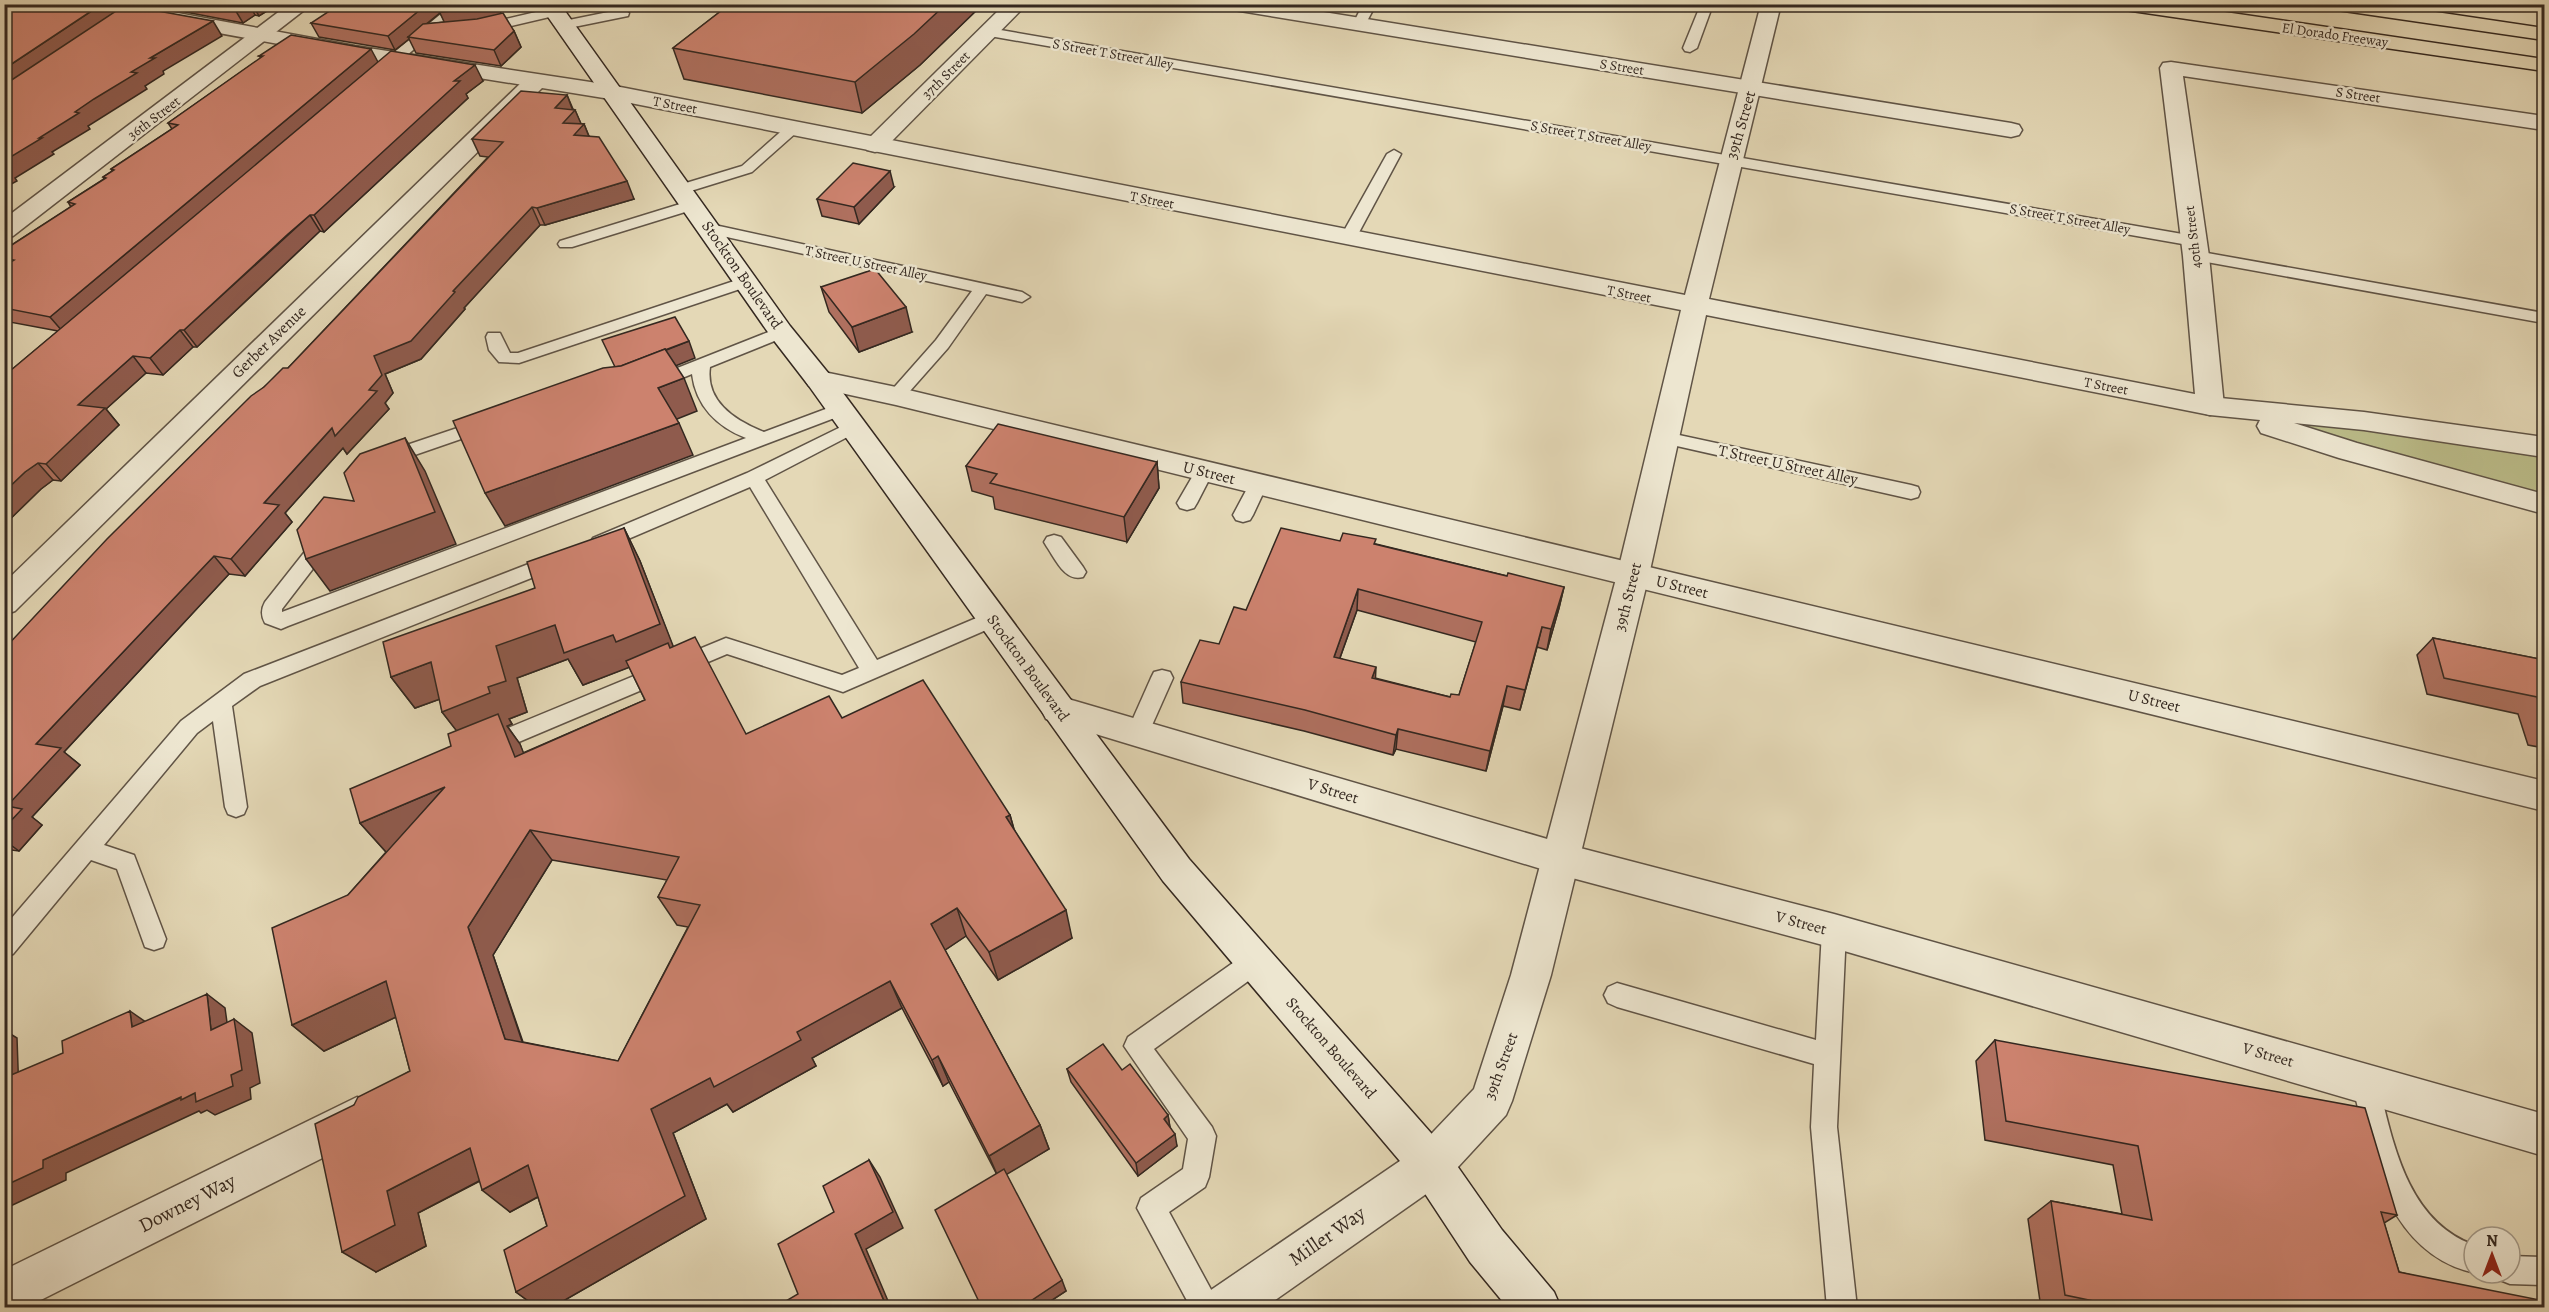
<svg xmlns="http://www.w3.org/2000/svg" width="2549" height="1312" font-family="Alegreya,serif">
<style>
.green{fill:#bbbc89;stroke:#787254;stroke-width:1.5}
.lines{fill:none;stroke-linecap:round;stroke-linejoin:round}
.service-casing{stroke:#605446;stroke-width:3}
.minor-casing{stroke:#605446;stroke-width:3}
.tertiary-casing{stroke:#605446;stroke-width:3}
.secondary-casing{stroke:#342820;stroke-width:3}
.motorway-casing{stroke:#342820;stroke-width:3}
.service{fill:#ede6d0;fill-rule:evenodd}
.minor{fill:#ede6d0;fill-rule:evenodd}
.tertiary{fill:#ede6d0;fill-rule:evenodd}
.secondary{fill:#ede6d0;fill-rule:evenodd}
.motorway{fill:#e4d8b6;fill-rule:evenodd}
.wall{fill:#af705f;stroke:#342820;stroke-width:1.5;fill-rule:evenodd}
.shaded-wall{fill:#8f5b4d;stroke:#342820;stroke-width:1.5}
.building{fill:#cc826e;stroke:#342820;stroke-width:1.5;fill-rule:evenodd}
.labels{text-anchor:middle;dominant-baseline:central;stroke-width:5;stroke-linejoin:round;paint-order:stroke}
.far-street-label{font-size:14px;fill:#342820;stroke:#ede6d0}
.street-label{font-size:16px;fill:#342820;stroke:#ede6d0}
.near-street-label{font-size:20px;fill:#342820;stroke:#ede6d0}
</style>
<rect width="100%" height="100%" fill="#e4d8b6"/>
<filter id="stains"><feTurbulence type="fractalNoise" baseFrequency=".00333" numOctaves="4"/><feColorMatrix values="0 0 0 0 .2 0 0 0 0 .09 0 0 0 0 .02 0 0 0 .5 -.17"/></filter>
<radialGradient id="worn" r=".72"><stop offset=".6" stop-color="#630" stop-opacity="0"/><stop offset="1" stop-color="#630" stop-opacity=".3"/></radialGradient>
<!-- green -->
<path class="green" d="M2262,419L2470,441L2544,452V497Z"/>
<g class="lines">
<!-- service casing -->
<g class="service-casing">
<g id="service">
<path d="M453,4H467L385,74H375L373,71L375,68Z"/>
<path d="M1363,4H1376L1364,27H1354L1353,24Z"/>
<path d="M1701,4H1711L1712,7L1697,48L1690,52L1685,51L1683,48Z"/>
<path d="M553,8L558,9L559,12L558,15L481,33L474,29L476,26Z"/>
<path d="M623,9L629,13L628,16L564,29L557,25L564,21Z"/>
<path d="M989,28L2194,236L2202,241L2194,246L984,35L982,32L984,29Z"/>
<path d="M792,125L799,129L797,132L752,172L681,194L673,189L676,186L742,166L787,126Z"/>
<path d="M1394,150L1401,154L1356,238L1354,241H1342L1340,238L1387,154Z"/>
<path d="M693,200L701,205L698,208L572,247H560L558,244L560,241Z"/>
<path d="M710,224L1022,292L1030,297L1022,302L986,294L948,348L902,400H890L887,396L890,392L936,340L972,291L704,232L702,229Z"/>
<path d="M2196,251L2544,313V323L2190,259L2188,256Z"/>
<path d="M746,277L752,279L754,282L752,285L519,363L499,362L489,350L486,337L488,333H500L510,353H518Z"/>
<path d="M781,327L787,328L789,332L787,336L710,367C705,402 736,421 764,432L839,404L845,406L848,410L845,414L288,626L281,629L265,623C261,616 261,609 265,602L318,535L325,533L332,535L335,540L282,609V612L746,438C717,427 696,406 692,374L653,390L647,388L644,384L647,380Z"/>
<path d="M484,419L490,421L493,425L490,429L406,458C397,464 392,469 381,466L379,462L392,450Z"/>
<path d="M853,421L859,423L862,427L859,431L765,480L877,660L993,611L1000,614L1003,619L1000,624L843,692L727,654L495,752L487,755L479,752L476,746L479,740L726,638L842,675L859,668L750,487L607,548L600,550L593,548L590,543L593,538L747,473Z"/>
<path d="M1665,432L1911,485L1918,487L1920,492L1918,497L1911,499L1659,442L1656,438L1659,434Z"/>
<path d="M1204,466L1211,468L1213,472L1197,503L1194,508L1187,510L1180,508L1177,503L1195,472L1197,468Z"/>
<path d="M1258,479L1265,480L1267,485L1253,515L1250,520L1243,522L1236,520L1233,515L1249,485L1251,480Z"/>
<path d="M1054,535L1061,537L1083,567L1086,572L1083,577C1065,582 1056,560 1047,547L1044,542L1047,537Z"/>
<path d="M557,553L564,555L567,560L564,565L260,686L232,706L247,807L244,814L236,817L228,814L225,807L213,721L197,733L104,845L134,855L166,939L163,947L154,950L145,947L117,869L91,860L13,954L4,957V927L181,721L244,674Z"/>
<path d="M1162,670L1170,672L1173,678L1149,732L1146,738L1138,741L1130,738L1127,732L1151,678L1154,672Z"/>
<path d="M1834,920L1843,923L1846,931L1837,1127L1857,1308H1827L1811,1127L1814,1064L1617,1007L1608,1003L1604,995L1608,987L1617,983L1816,1040L1822,931L1825,923Z"/>
<path d="M1256,950L1265,953L1268,961L1265,969L1154,1049L1212,1127L1216,1136L1209,1177L1205,1187L1169,1212L1221,1308H1191L1137,1208L1141,1198L1183,1169L1188,1139L1124,1046L1128,1037L1247,953Z"/>
<path d="M2365,1069L2374,1073L2378,1082C2393,1143 2407,1221 2474,1245L2475,1273C2388,1254 2369,1156 2352,1082L2356,1073Z"/>
<path d="M2510,1256L2544,1257V1285L2510,1284L2500,1280L2497,1273H2510Z"/>
</g>
</g>
<!-- minor casing -->
<g class="minor-casing">
<g id="minor">
<path d="M289,4H312L13,236L4,238V219Z"/>
<path d="M1005,4H1027L883,150L875,152L867,150L864,145L867,140Z"/>
<path d="M1224,4H1274L2011,123L2019,125L2022,130L2019,135L2011,137L1234,10L1227,8Z"/>
<path d="M2171,62L2544,116V130L2183,76L2209,256L2224,406L2220,412L2210,415L2200,412L2196,406L2183,256L2160,68L2163,63Z"/>
<path d="M535,76L543,77L546,82L543,87L15,611L4,615V583L527,77Z"/>
<path d="M819,371L896,387L2544,781V811L896,405L809,386L805,380L809,374Z"/>
<path d="M1058,696L1561,843L1834,914L2544,1114V1156L1834,948L1561,875L1046,719L1041,709L1046,699Z"/>
<path d="M357,1097L372,1103L378,1118L372,1133L25,1308H4V1270Z"/>
<path d="M1431,1143L1446,1150L1453,1165L1446,1180L1264,1308H1201L1208,1292L1416,1150Z"/>
</g>
</g>
<!-- tertiary casing -->
<g class="tertiary-casing">
<path id="tertiary" d="M83,4H129L355,46L610,85L1685,295L1761,4H1781L1709,299L2210,397L2364,412L2544,437V457L2364,430L2294,423L2357,443L2544,494V514L2339,458L2261,433L2257,426L2260,420L2210,415L1706,315L1649,575L1551,975L1512,1101L1506,1115L1446,1180L1431,1187L1416,1180L1409,1165L1416,1150L1474,1089L1511,975L1617,575L1681,310L610,99L355,58L93,10L86,8Z"/>
</g>
<!-- secondary casing -->
<g class="secondary-casing">
<path id="secondary" d="M539,4H560L790,326L829,374L1189,859L1446,1150L1502,1230L1554,1292L1561,1308H1508L1470,1262L1416,1180L1163,881L809,386L772,338Z"/>
</g>
<!-- motorway casing -->
<g class="motorway-casing">
<g id="motorway">
<path d="M2115,4H2170L2544,59V71L2125,10L2118,8Z"/>
<path d="M2327,4H2382L2544,28V40L2337,10L2330,8Z"/>
</g>
</g>
<!-- service -->
<use href="#service" class="service"/>
<!-- minor -->
<use href="#minor" class="minor"/>
<!-- tertiary -->
<use href="#tertiary" class="tertiary"/>
<!-- secondary -->
<use href="#secondary" class="secondary"/>
<!-- motorway -->
<use href="#motorway" class="motorway"/>
</g>
<!-- wall -->
<g class="wall">
<path d="M153,4H278L259,16L255,15L243,23L154,6Z"/>
<path d="M497,4L501,14L514,31L521,47L501,66L416,53L409,39L395,50L319,37L311,23ZM440,13L445,22L427,24Z"/>
<path d="M730,4H983L920,65L862,113L684,79L673,48Z"/>
<path d="M259,56L378,63L483,81L466,94L468,98L324,232L320,231L299,251L197,347H193L163,375L146,373L106,409L119,425L61,481L53,480L41,489L4,525V376L58,331L4,321V250L71,207L68,202L104,179L103,177L112,171L111,169L172,129L168,123L261,58Z"/>
<path d="M567,95L573,109L575,110L581,124H584L589,136L634,199L545,225H540L464,308L465,309L421,359L385,374L393,393L385,403L389,409L347,454L343,448L285,513L292,522L245,576L229,574L64,752L80,765L32,817L42,825L19,851L4,849V649L264,387L288,368L488,157L480,156L472,139Z"/>
<path d="M894,187L859,224L822,216L817,199Z"/>
<path d="M821,287L912,332L859,352L829,312Z"/>
<path d="M1157,462L1159,488L1127,542L995,509L993,497L972,491L966,466Z"/>
<path d="M624,528L640,561L673,647L746,734L842,718L1010,815L1014,829L1072,938L998,980L966,936L945,950L1040,1125L1049,1149L1006,1174L1066,1291L1040,1308H982L996,1173L949,1082L943,1086L902,1008L812,1058L816,1066L733,1112L727,1104L673,1133L706,1219L551,1308H538L516,1292L547,1226L538,1197L510,1212L480,1181L418,1213L426,1246L376,1272L354,1105L410,1071L396,1017L324,1051L292,1025L348,895L386,852L360,823L451,746L457,731L442,712L440,699L415,708L391,677L535,588ZM568,659L583,685L629,667L645,700L523,753L520,744L507,726L512,724L509,719L527,712L517,678ZM552,860L667,880L658,897L677,925L688,927L618,1061L523,1042L493,955Z"/>
<path d="M1340,541L1376,544L1507,576L1564,587L1559,608L1547,650L1537,647L1520,710L1503,706L1486,771L1396,749L1393,755L1304,731L1183,703L1181,682L1219,644L1246,610ZM1357,610L1476,642L1459,695L1450,697L1375,678L1340,658Z"/>
<path d="M2433,638L2544,660V748L2528,745L2518,714L2427,694L2417,655Z"/>
<path d="M1995,1040L2397,1215L2384,1223L2399,1272L2544,1308H2041L2028,1219L2051,1201L2122,1214L2113,1165L1985,1140L1976,1061Z"/>
<path d="M1067,1069L1122,1070L1168,1115L1170,1127L1177,1146L1138,1176L1071,1082Z"/>
</g>
<!-- shaded-wall -->
<g class="shaded-wall">
<path d="M102,4H109L116,17L4,92V69Z"/>
<path d="M240,4H249L255,15L243,23L234,8Z"/>
<path d="M252,4H278L259,16Z"/>
<path d="M427,4H497L503,18L446,26L440,13L410,37H408L409,39L395,50L388,36Z"/>
<path d="M946,4H983L920,65L862,113L855,82Z"/>
<path d="M213,21L222,36L163,71L164,74L145,86L147,89L88,126L90,129L52,152L54,154L15,178L17,181L4,188V161L131,72L150,58Z"/>
<path d="M514,31L521,47L501,66L494,50Z"/>
<path d="M371,49L379,64L63,332L50,317Z"/>
<path d="M475,65L483,81L466,94L468,98L324,232L314,215L454,81Z"/>
<path d="M567,95L573,111L575,110L582,126L584,124L591,142L570,140L555,108Z"/>
<path d="M890,171L894,187L859,224L854,207Z"/>
<path d="M627,181L634,199L545,225L537,208Z"/>
<path d="M532,207L540,225L464,308L465,309L421,359L385,374L393,393L385,403L389,409L347,454L343,448L285,513L292,522L245,576L231,559L264,503L332,428L374,356L453,291Z"/>
<path d="M310,215L320,231L197,347L184,330Z"/>
<path d="M906,307L912,332L859,352L852,327Z"/>
<path d="M180,330L193,347L163,375L150,358Z"/>
<path d="M689,341L695,358L631,384L624,367Z"/>
<path d="M133,356L146,373L106,409L119,425L61,481L46,464L78,405Z"/>
<path d="M684,378L697,411L672,421L658,388Z"/>
<path d="M679,423L693,455L505,526L485,493Z"/>
<path d="M405,438L425,471L456,544L330,591L306,559Z"/>
<path d="M1157,462L1159,488L1127,542L1124,517Z"/>
<path d="M38,463L53,480L41,489L4,525V492L25,472Z"/>
<path d="M624,528L640,561L677,656L630,667L583,685L568,659L517,678L527,712L509,719L512,724L507,726L520,744L537,787L466,743L442,712L488,687L496,646Z"/>
<path d="M214,556L229,574L64,752L80,765L32,817L42,825L19,851L4,840V828L7,806L36,744Z"/>
<path d="M1564,587L1559,608L1547,650L1551,629Z"/>
<path d="M1358,589L1357,610L1333,677L1334,657Z"/>
<path d="M1542,627L1537,647L1520,710L1525,690Z"/>
<path d="M431,662L454,694L415,708L391,677Z"/>
<path d="M1376,667L1375,688L1372,678Z"/>
<path d="M1507,686L1503,706L1486,771L1490,751Z"/>
<path d="M1398,729L1396,749L1393,755L1396,735Z"/>
<path d="M445,787L387,853L360,823Z"/>
<path d="M1010,815L1018,845L1006,817Z"/>
<path d="M530,830L552,860L493,955L530,1065L505,1039L468,927Z"/>
<path d="M957,908L966,936L942,952L931,924Z"/>
<path d="M1066,910L1072,938L998,980L989,952Z"/>
<path d="M386,981L415,1008L324,1051L292,1025Z"/>
<path d="M890,981L902,1008L812,1058L816,1066L733,1112L727,1104L673,1133L706,1219L551,1308H538L516,1292L651,1109Z"/>
<path d="M207,994L225,1008L230,1044L211,1030Z"/>
<path d="M130,1011L150,1025L132,1027Z"/>
<path d="M234,1019L252,1033L260,1083L250,1088L251,1099L215,1115L207,1110L201,1113L199,1111L66,1173V1180L4,1209V1186L43,1160L231,1075Z"/>
<path d="M4,1030L17,1038L19,1095L4,1086Z"/>
<path d="M938,1056L949,1082L943,1086L932,1060Z"/>
<path d="M1168,1115L1170,1128L1164,1119Z"/>
<path d="M1040,1125L1049,1149L999,1179L989,1156Z"/>
<path d="M1175,1134L1177,1146L1138,1176L1136,1163Z"/>
<path d="M470,1148L498,1171L418,1213L426,1246L376,1272L342,1252L387,1191Z"/>
<path d="M869,1160L880,1177L903,1228L866,1249L891,1308H887L855,1234Z"/>
<path d="M528,1165L554,1188L510,1212L482,1190Z"/>
<path d="M1062,1280L1066,1291L1040,1308H1020Z"/>
</g>
<!-- building -->
<g class="building">
<path d="M8,4H23L38,7L41,4H102L4,69V6Z"/>
<path d="M216,4H240L234,8Z"/>
<path d="M340,4H427L388,36L311,23Z"/>
<path d="M448,4H496L478,9L440,12Z"/>
<path d="M730,4H946L914,34L855,82L673,48Z"/>
<path d="M125,5L213,21L150,58H155L131,72L137,73L94,99L75,112L79,113L39,138H42L4,161V85Z"/>
<path d="M503,13L514,31L494,50L408,37L423,24L477,19Z"/>
<path d="M291,35L371,49L50,317L4,308V266L14,260L4,258V250L75,204L68,202L106,178L103,177L114,170L111,169L178,125L168,123L263,56H259Z"/>
<path d="M391,51L475,65L454,81H460L314,215H310L288,234L184,330H180L150,358L133,356L78,405L105,408L46,464L38,463L25,472L4,492V376Z"/>
<path d="M521,91L567,95L555,108L575,110L563,123L584,124L574,135L599,137L627,181L537,208L532,207L453,291L455,292L411,341L374,356L382,375L369,390L377,391L335,436L332,428L264,503L279,505L231,559L214,556L36,744L61,748L7,806L22,809L4,828V649L107,539L251,396L264,387L283,368H288L503,142L472,139Z"/>
<path d="M853,163L890,171L854,207L817,199Z"/>
<path d="M875,269L906,307L852,327L821,287Z"/>
<path d="M675,317L689,341L665,350V349L621,366L615,367L602,340Z"/>
<path d="M665,349L684,378L658,388L679,423L485,493L453,421L603,368L621,366Z"/>
<path d="M998,424L1157,462L1124,517L990,483L997,474L966,466Z"/>
<path d="M405,438L435,512L306,559L297,530L324,497L354,501L344,473L360,454Z"/>
<path d="M624,528L660,624L616,642L613,635L564,653L555,625L496,646L506,681L488,687L490,693L442,712L431,662L391,677L383,642L535,588L527,562Z"/>
<path d="M1281,528L1340,541L1343,533L1376,539L1374,544L1507,576L1508,573L1564,587L1551,629L1542,627L1525,690L1507,686L1490,751L1398,729L1396,735L1305,710L1181,682L1200,640L1219,644L1234,607L1246,610ZM1358,589L1482,622L1459,695L1451,694L1450,697L1372,678L1376,667L1334,657Z"/>
<path d="M695,637L746,734L829,696L842,718L923,680L1010,815L1006,817L1066,910L989,952L957,908L931,924L1040,1125L989,1156L938,1056L932,1060L890,981L797,1032L801,1040L714,1087L710,1078L651,1109L685,1196L516,1292L504,1250L547,1226L528,1165L482,1190L470,1148L387,1191L395,1225L342,1252L315,1124L354,1105L358,1097L410,1071L386,981L292,1025L272,928L348,895L445,787L360,823L350,789L451,746L448,734L498,714L515,757L645,700L626,661L668,643L670,648ZM530,830L679,857L658,897L700,905L618,1061L505,1039L468,927Z"/>
<path d="M2433,638L2544,660V720L2537,697L2444,678Z"/>
<path d="M207,994L211,1030L234,1019L242,1070L231,1075L233,1086L196,1102L195,1093L181,1100V1097L43,1160V1168L4,1186V1078L63,1053L62,1041L130,1011L132,1027Z"/>
<path d="M1995,1040L2365,1108L2397,1215L2381,1212L2399,1272L2544,1301V1308H2127L2065,1295L2051,1201L2152,1220L2138,1146L2006,1121Z"/>
<path d="M1103,1044L1122,1070L1130,1064L1168,1115L1164,1119L1175,1134L1136,1163L1067,1069Z"/>
<path d="M869,1160L893,1212L855,1234L887,1308H774L798,1294L778,1244L834,1212L823,1186Z"/>
<path d="M1004,1169L1062,1280L1020,1308H982L935,1210Z"/>
</g>
<g class="labels">
<!-- far-street labels -->
<g class="far-street-label">
<text transform="translate(2335 35) rotate(8)">El Dorado Freeway</text>
<text transform="translate(1113 54) rotate(10)">S Street T Street Alley</text>
<text transform="translate(1622 67) rotate(9)">S Street</text>
<text transform="translate(946 75) rotate(-45)">37th Street</text>
<text transform="translate(2358 95) rotate(8)">S Street</text>
<text transform="translate(675 105) rotate(11)">T Street</text>
<text transform="translate(154 118) rotate(-37)">36th Street</text>
<text transform="translate(1591 136) rotate(10)">S Street T Street Alley</text>
<text transform="translate(1152 200) rotate(11)">T Street</text>
<text transform="translate(2070 219) rotate(10)">S Street T Street Alley</text>
<text transform="translate(2193 237) rotate(-97)">40th Street</text>
<text transform="translate(866 263) rotate(12)">T Street U Street Alley</text>
<text transform="translate(1629 294) rotate(11)">T Street</text>
<text transform="translate(2106 386) rotate(11)">T Street</text>
</g>
<!-- street labels -->
<g class="street-label">
<text transform="translate(1741 125) rotate(-74)">39th Street</text>
<text transform="translate(742 275) rotate(55)">Stockton Boulevard</text>
<text transform="translate(269 342) rotate(-44)">Gerber Avenue</text>
<text transform="translate(1788 465) rotate(12)">T Street U Street Alley</text>
<text transform="translate(1209 473) rotate(14)">U Street</text>
<text transform="translate(1682 587) rotate(14)">U Street</text>
<text transform="translate(1628 597) rotate(-76)">39th Street</text>
<text transform="translate(1028 668) rotate(54)">Stockton Boulevard</text>
<text transform="translate(2154 701) rotate(14)">U Street</text>
<text transform="translate(1333 791) rotate(17)">V Street</text>
<text transform="translate(1801 923) rotate(15)">V Street</text>
<text transform="translate(1331 1048) rotate(49)">Stockton Boulevard</text>
<text transform="translate(2268 1055) rotate(16)">V Street</text>
<text transform="translate(1501 1066) rotate(-70)">39th Street</text>
</g>
<!-- near-street labels -->
<g class="near-street-label">
<text transform="translate(187 1203) rotate(-27)">Downey Way</text>
<text transform="translate(1327 1236) rotate(-35)">Miller Way</text>
</g>
</g>
<!-- margin -->
<rect width="2549" height="1312" fill="none" stroke="#e4d8b6" stroke-width="24"/>
<rect x="6" y="6" width="2537" height="1300" fill="none" stroke="#342820" stroke-width="3"/>
<rect x="12" y="12" width="2525" height="1288" fill="none" stroke="#342820" stroke-width="1.5"/>
<!-- north arrow -->
<g transform="translate(2492 1255)"><circle r="28" fill="#ede6d0" stroke="#a39a8a" stroke-width="1.5"/>
<path d="M0-4.5L10 22L0 15L-10 22Z" fill="#8f2418"/>
<text y="-9" font-size="16" font-weight="bold" text-anchor="middle" fill="#342820">N</text>
</g>
<rect width="100%" height="100%" filter="url(#stains)"/>
<rect width="100%" height="100%" fill="url(#worn)"/>
</svg>
